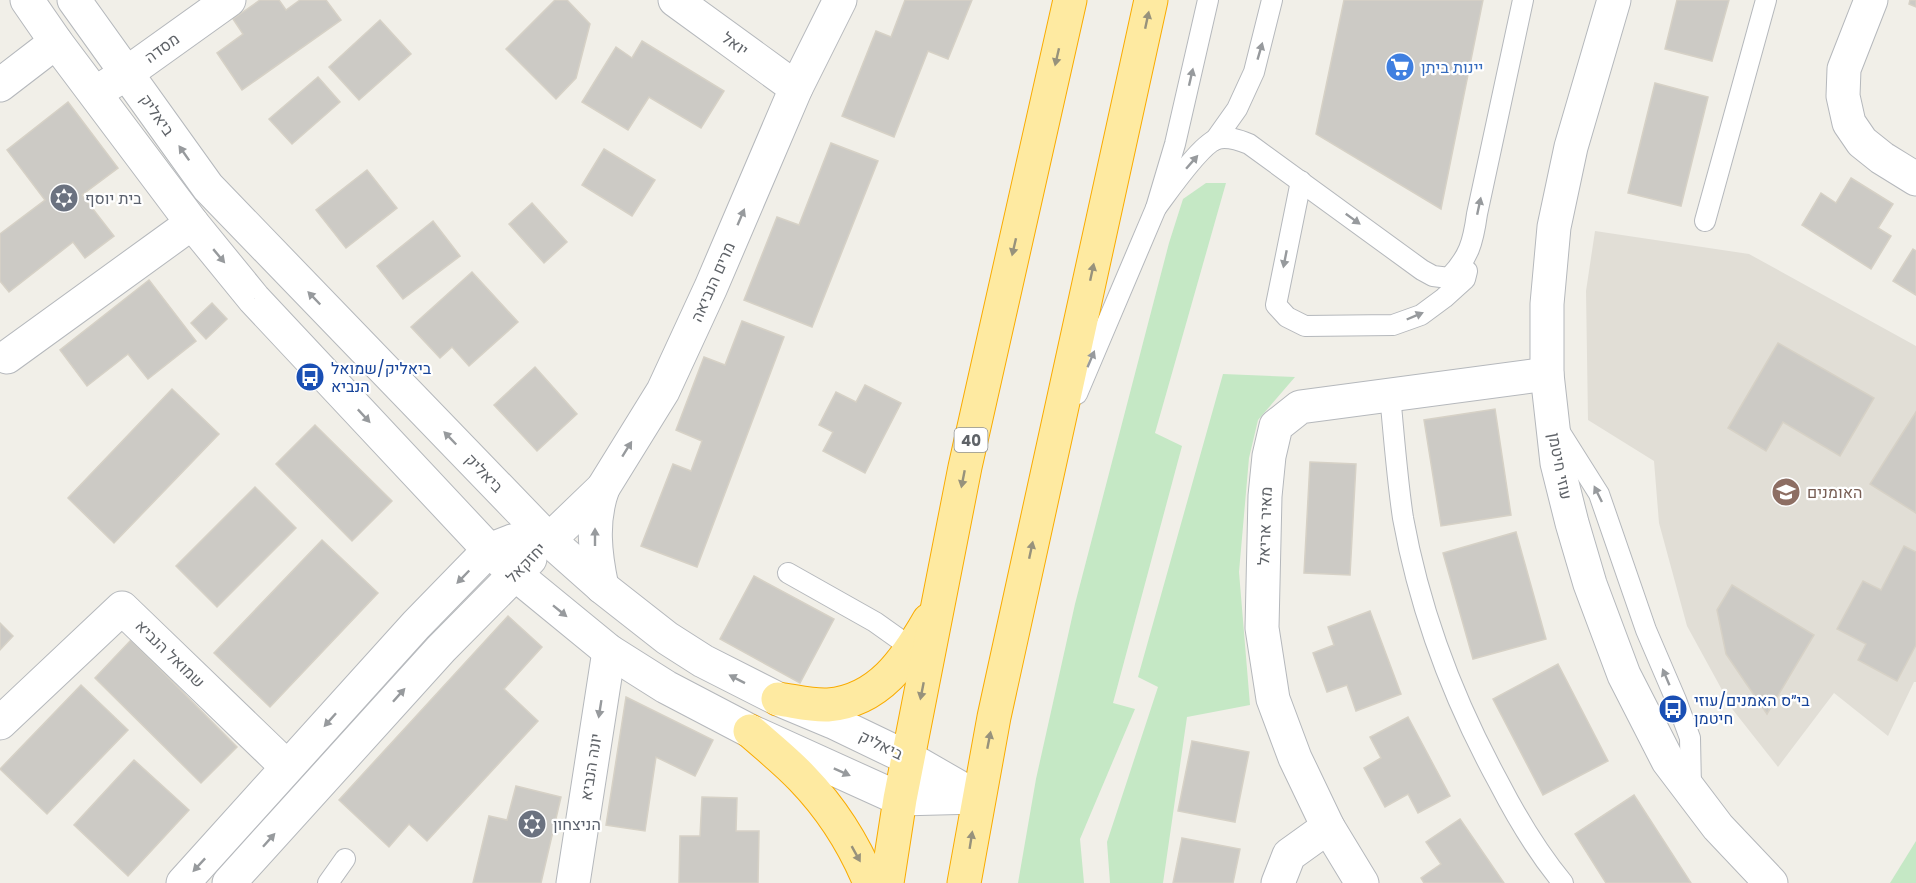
<svg xmlns="http://www.w3.org/2000/svg" width="1916" height="883" font-family="Poppins,Heebo,sans-serif">
<style>
.education{fill:#e1ded6}
.green{fill:#c5e8c5}
.building{fill:#cccac5;stroke:#d6d1c6;stroke-width:1.5}
.lines{fill:none;stroke-linecap:round;stroke-linejoin:round}
.service-casing{stroke:#b5b8bc;stroke-width:22}
.minor-casing{stroke:#b5b8bc;stroke-width:35}
.tertiary-casing{stroke:#b5b8bc;stroke-width:35}
.trunk-casing{stroke:#f9ab00;stroke-width:35}
.service{stroke:#fff;stroke-width:20}
.minor{stroke:#fff;stroke-width:33}
.tertiary{stroke:#fff;stroke-width:33}
.trunk{stroke:#feeaa1;stroke-width:33}
.oneway{fill:#97927c}
.oneway2{fill:#979a9d}
.labels{text-anchor:middle;dominant-baseline:central;stroke-width:4.5;stroke-linejoin:round;paint-order:stroke}
.shield{fill:#fff;stroke:#8f9295;stroke-width:1.5}
.shield-label{font-size:15px;font-weight:bold;fill:#5f6368}
.street-label{font-size:16px;fill:#5f6368;stroke:#fff}
.shop-label{font-size:16px;fill:#366cbe;stroke:#fff;text-anchor:start}
.worship-label{font-size:16px;fill:#5b616d;stroke:#fff;text-anchor:start}
.transit-label{font-size:16px;fill:#164399;stroke:#fff;text-anchor:start}
.education-label{font-size:16px;fill:#785e54;stroke:#fff;text-anchor:start}
</style>
<rect width="100%" height="100%" fill="#f1efe8"/>
<!-- education -->
<path class="education" d="M1595,231L1749,254L1916,346V682H1914L1888,736L1834,693L1778,767L1733,710L1687,626L1659,523L1654,461L1588,420L1586,291Z"/>
<!-- green -->
<g class="green">
<path d="M1206,183H1226L1155,433L1182,446L1113,703L1135,709L1080,839L1084,883H1018L1036,779L1075,604L1169,243L1183,199Z"/>
<path d="M1223,374L1295,377L1258,420L1249,458L1239,572L1250,705L1187,717L1163,883H1110L1107,842L1158,687L1138,677Z"/>
<path d="M1916,841V883H1890Z"/>
</g>
<!-- building -->
<g class="building">
<path d="M260,0H279L286,10L300,0H326L341,20L242,90L217,53L243,34L233,19Z"/>
<path d="M555,0H567L590,24L576,78L556,99L506,49Z"/>
<path d="M905,0H972L948,59L928,51L894,137L842,116L876,31L891,37Z"/>
<path d="M1344,0H1483L1441,209L1316,134Z"/>
<path d="M1677,0H1729L1712,61L1665,49Z"/>
<path d="M1910,0H1916V7L1909,4Z"/>
<path d="M380,20L411,54L359,100L329,67Z"/>
<path d="M642,41L724,91L701,128L649,97L628,130L582,102L616,47L632,58Z"/>
<path d="M318,77L340,102L292,144L269,119Z"/>
<path d="M1655,83L1708,97L1681,206L1628,193Z"/>
<path d="M68,102L118,168L82,195L114,236L85,258L73,242L9,292L0,281V234L45,200L7,150Z"/>
<path d="M831,143L878,161L812,327L744,300L777,217L799,225Z"/>
<path d="M604,149L655,180L632,216L582,185Z"/>
<path d="M367,170L397,208L346,248L316,210Z"/>
<path d="M1851,178L1893,204L1878,228L1891,236L1871,269L1802,225L1821,193L1836,203Z"/>
<path d="M532,203L567,242L544,263L509,224Z"/>
<path d="M433,221L460,256L403,299L377,266Z"/>
<path d="M1913,249L1916,251V295L1893,281Z"/>
<path d="M472,272L518,322L469,366L452,347L440,358L411,327Z"/>
<path d="M149,280L196,341L148,379L128,354L87,386L60,350Z"/>
<path d="M212,303L227,319L206,339L191,323Z"/>
<path d="M742,321L784,337L697,567L641,546L673,464L691,471L702,441L676,430L704,357L725,365Z"/>
<path d="M1778,343L1874,398L1840,456L1783,422L1766,451L1728,428Z"/>
<path d="M535,367L577,414L537,451L494,405Z"/>
<path d="M865,385L901,403L865,473L823,451L833,432L819,425L836,392L856,402Z"/>
<path d="M172,389L219,434L114,543L68,498Z"/>
<path d="M1495,409L1511,515L1441,526L1424,420Z"/>
<path d="M1916,412V513L1870,484Z"/>
<path d="M315,425L392,501L352,541L276,464Z"/>
<path d="M1310,462L1356,464L1350,575L1304,573Z"/>
<path d="M255,487L296,528L217,607L176,566Z"/>
<path d="M1516,532L1546,639L1473,659L1443,553Z"/>
<path d="M322,540L378,593L270,707L214,653Z"/>
<path d="M1904,546L1916,552V645L1897,681L1858,660L1866,644L1837,629L1863,581L1881,590Z"/>
<path d="M754,576L834,619L800,683L720,639Z"/>
<path d="M1732,585L1814,635L1767,714L1726,654L1717,610Z"/>
<path d="M1370,611L1401,694L1356,711L1347,685L1327,692L1313,653L1334,645L1328,627Z"/>
<path d="M508,616L542,647L504,689L538,721L427,841L409,824L389,847L339,800Z"/>
<path d="M0,623L13,636L0,650Z"/>
<path d="M131,640L237,747L201,783L95,678Z"/>
<path d="M1558,664L1608,761L1543,795L1493,699Z"/>
<path d="M81,685L128,730L47,814L0,769Z"/>
<path d="M626,697L713,740L695,776L656,757L645,831L606,825Z"/>
<path d="M1408,717L1450,796L1418,813L1408,794L1385,807L1364,768L1381,758L1370,737Z"/>
<path d="M1192,741L1249,752L1235,822L1178,811Z"/>
<path d="M134,760L189,810L128,876L74,825Z"/>
<path d="M516,786L561,797L541,883H473L489,816L507,820Z"/>
<path d="M1634,795L1691,883H1606L1575,834Z"/>
<path d="M702,797L737,798L736,831H759L758,883H679L680,836H700Z"/>
<path d="M1460,819L1504,883H1424L1421,878L1441,864L1426,842Z"/>
<path d="M1182,838L1240,849L1233,883H1173Z"/>
</g>
<g class="lines">
<!-- service casing -->
<g class="service-casing">
<g id="service">
<path d="M1215,140L1237,109L1254,72L1272,0"/>
<path d="M1301,181L1276,305L1287,317L1305,326L1393,325L1421,315L1444,298L1465,279L1467,271"/>
<path d="M1156,208C1168,192 1200,145 1217,139C1228,136 1239,140 1249,144L1422,270L1433,276L1449,278C1469,257 1473,243 1477,214L1523,0"/>
<path d="M1705,221L1766,0"/>
<path d="M1077,394L1156,208L1175,144L1208,0"/>
<path d="M1390,395C1394,436 1397,478 1403,518C1420,612 1453,699 1499,783C1517,818 1538,853 1563,883"/>
<path d="M1558,429L1599,494L1646,630L1676,700L1690,738L1691,788"/>
<path d="M788,573L875,622L913,649"/>
<path d="M328,883L345,859"/>
</g>
</g>
<!-- minor casing -->
<g class="minor-casing">
<g id="minor">
<path d="M675,0L796,88"/>
<path d="M1871,0L1844,69L1843,96L1849,123L1862,142L1882,158L1916,179"/>
<path d="M0,85L56,42"/>
<path d="M7,357L192,223"/>
<path d="M549,540L603,488L663,391L711,287L796,88L840,0"/>
<path d="M0,723L122,608L287,767"/>
<path d="M573,883L609,651"/>
<path d="M1278,883L1289,855L1328,827"/>
<path d="M1362,883L1328,827L1295,758L1273,699L1262,628L1265,496L1269,456L1276,426L1300,407L1547,374"/>
</g>
</g>
<!-- tertiary casing -->
<g class="tertiary-casing">
<g id="tertiary">
<path d="M27,0L56,42L192,223L254,299L489,550L515,574L609,651L666,687L750,731L900,799L978,797"/>
<path d="M74,0L208,187L549,540L602,587L667,638L703,661L778,699L833,722L910,759L976,797"/>
<path d="M1614,0L1571,147L1554,227L1547,304V374L1557,463L1572,523L1590,584L1624,675L1668,761L1718,827L1771,883"/>
<path d="M108,85L127,73L229,0"/>
<path d="M602,587C595,554 591,521 603,488"/>
<path d="M183,883L416,625L489,550L512,541L529,537L549,540"/>
<path d="M229,883L441,649L530,559"/>
</g>
</g>
<!-- trunk casing -->
<g class="trunk-casing">
<g id="trunk">
<path d="M778,699C794,701 812,706 828,705C879,701 906,660 929,620"/>
<path d="M750,731C767,746 786,761 802,778C831,808 854,844 870,883"/>
<path d="M887,883L900,799L965,467L1070,0"/>
<path d="M964,883L994,717L1151,0"/>
</g>
</g>
<!-- service -->
<use href="#service" class="service"/>
<!-- minor -->
<use href="#minor" class="minor"/>
<!-- tertiary -->
<use href="#tertiary" class="tertiary"/>
<!-- trunk -->
<use href="#trunk" class="trunk"/>
</g>
<!-- one-way arrows -->
<defs><path id="oneway-solid" d="M-6-.8H1V-3.2L6.5 0L1 3.2V.8H-6Z" transform="scale(1.5)"/></defs>
<g class="oneway">
<use href="#oneway-solid" transform="translate(1147 20) rotate(-78)"/>
<use href="#oneway-solid" transform="translate(1057 57) rotate(103)"/>
<use href="#oneway-solid" transform="translate(1014 247) rotate(103)"/>
<use href="#oneway-solid" transform="translate(1092 272) rotate(-78)"/>
<use href="#oneway-solid" transform="translate(963 479) rotate(101)"/>
<use href="#oneway-solid" transform="translate(1031 550) rotate(-78)"/>
<use href="#oneway-solid" transform="translate(922 691) rotate(101)"/>
<use href="#oneway-solid" transform="translate(989 740) rotate(-79)"/>
<use href="#oneway-solid" transform="translate(971 840) rotate(-81)"/>
<use href="#oneway-solid" transform="translate(856 854) rotate(61)"/>
</g>
<g class="oneway2">
<use href="#oneway-solid" transform="translate(1260 51) rotate(-74)"/>
<use href="#oneway-solid" transform="translate(1191 77) rotate(-77)"/>
<use href="#oneway-solid" transform="translate(184 153) rotate(-125)"/>
<use href="#oneway-solid" transform="translate(1192 162) rotate(-49)"/>
<use href="#oneway-solid" transform="translate(1479 206) rotate(-78)"/>
<use href="#oneway-solid" transform="translate(741 217) rotate(-67)"/>
<use href="#oneway-solid" transform="translate(1353 219) rotate(36)"/>
<use href="#oneway-solid" transform="translate(219 256) rotate(50)"/>
<use href="#oneway-solid" transform="translate(1285 259) rotate(101)"/>
<use href="#oneway-solid" transform="translate(314 298) rotate(-134)"/>
<use href="#oneway-solid" transform="translate(1415 316) rotate(-23)"/>
<use href="#oneway-solid" transform="translate(1091 359) rotate(-67)"/>
<use href="#oneway-solid" transform="translate(364 416) rotate(47)"/>
<use href="#oneway-solid" transform="translate(450 438) rotate(-134)"/>
<use href="#oneway-solid" transform="translate(627 449) rotate(-58)"/>
<use href="#oneway-solid" transform="translate(1598 494) rotate(-116)"/>
<use href="#oneway-solid" transform="translate(595 537) rotate(-90)"/>
<use href="#oneway-solid" transform="translate(463 577) rotate(134)"/>
<use href="#oneway-solid" transform="translate(560 611) rotate(39)"/>
<use href="#oneway-solid" transform="translate(1666 677) rotate(-113)"/>
<use href="#oneway-solid" transform="translate(737 679) rotate(-153)"/>
<use href="#oneway-solid" transform="translate(399 695) rotate(-48)"/>
<use href="#oneway-solid" transform="translate(600 709) rotate(99)"/>
<use href="#oneway-solid" transform="translate(330 720) rotate(132)"/>
<use href="#oneway-solid" transform="translate(842 772) rotate(24)"/>
<use href="#oneway-solid" transform="translate(269 840) rotate(-48)"/>
<use href="#oneway-solid" transform="translate(199 865) rotate(133)"/>
</g>
<!-- icons -->
<defs>
<g id="supermarket-disc" transform="scale(1.5)"><circle r="9.5" fill="#3f7fe0" stroke="#fff"/><path d="M-6-5.5h2.5l.6 2H6L4.5 2H-2.5L-4.4-4H-6ZM-1.5 3.2a1.3 1.3 0 1 0 .1 0ZM3 3.2a1.3 1.3 0 1 0 .1 0Z" fill="#fff"/></g>
<g id="synagogue-disc" transform="scale(1.5)"><circle r="9.5" fill="#6b7280" stroke="#fff"/><path d="M0-6.5L5.6 3.2H-5.6ZM0 6.5L5.6-3.2H-5.6Z" fill="#fff"/></g>
<g id="bus-disc" transform="scale(1.5)"><circle r="9.5" fill="#1a4fb4" stroke="#fff"/><path d="M-5-6H5V4H4V6H2V4H-2V6H-4V4H-5ZM-3.5-4V0h7V-4ZM-3.5 1.2v1.5H-2V1.2ZM2 1.2v1.5H3.5V1.2Z" fill="#fff"/></g>
<g id="school-disc" transform="scale(1.5)"><circle r="9.5" fill="#8d6e63" stroke="#fff"/><path d="M0-5L7-2L0 1L-7-2ZM-4 1L0 2.5L4 1V4Q0 6-4 4Z" fill="#fff"/></g>
</defs>
<g fill-rule="evenodd">
<use href="#supermarket-disc" x="1400" y="67"/>
<use href="#synagogue-disc" x="64" y="198"/>
<use href="#bus-disc" x="310" y="377"/>
<use href="#school-disc" x="1786" y="492"/>
<use href="#bus-disc" x="1673" y="709"/>
<use href="#synagogue-disc" x="532" y="824"/>
</g>
<g class="labels">
<!-- shield labels -->
<rect class="shield" x="954.5" y="428" width="33" height="24" rx="4.5"/>
<g class="shield-label">
<text x="971" y="440">40</text>
</g>
<!-- street labels -->
<g class="street-label">
<text transform="translate(735 44) rotate(36)">יואל</text>
<text transform="translate(162 48) rotate(-36)">מסדה</text>
<text transform="translate(157 115) rotate(55)">ביאליק</text>
<text transform="translate(713 282) rotate(-66)">מרים הנביאה</text>
<text transform="translate(1560 466) rotate(79)">עוזי חיטמן</text>
<text transform="translate(484 473) rotate(46)">ביאליק</text>
<text transform="translate(1265 526) rotate(-88)">מאיר אריאל</text>
<text transform="translate(526 563) rotate(-46)">יחזקאל</text>
<text transform="translate(170 654) rotate(44)">שמואל הנביא</text>
<text transform="translate(881 745) rotate(26)">ביאליק</text>
<text transform="translate(591 767) rotate(-81)">יונה הנביא</text>
</g>
<!-- shop labels -->
<g class="shop-label">
<text x="1421" y="67">יינות ביתן</text>
</g>
<!-- worship labels -->
<g class="worship-label">
<text x="85" y="198">בית יוסף</text>
<text x="553" y="824">הניצחון</text>
</g>
<!-- transit labels -->
<g class="transit-label">
<text x="331" y="368">ביאליק/שמואל<tspan x="331" dy="18">הנביא</tspan></text>
<text x="1694" y="700">בי״ס האמנים/עוזי<tspan x="1694" dy="18">חיטמן</tspan></text>
</g>
<!-- education labels -->
<g class="education-label">
<text x="1807" y="492">האומנים</text>
</g>
</g>
</svg>
